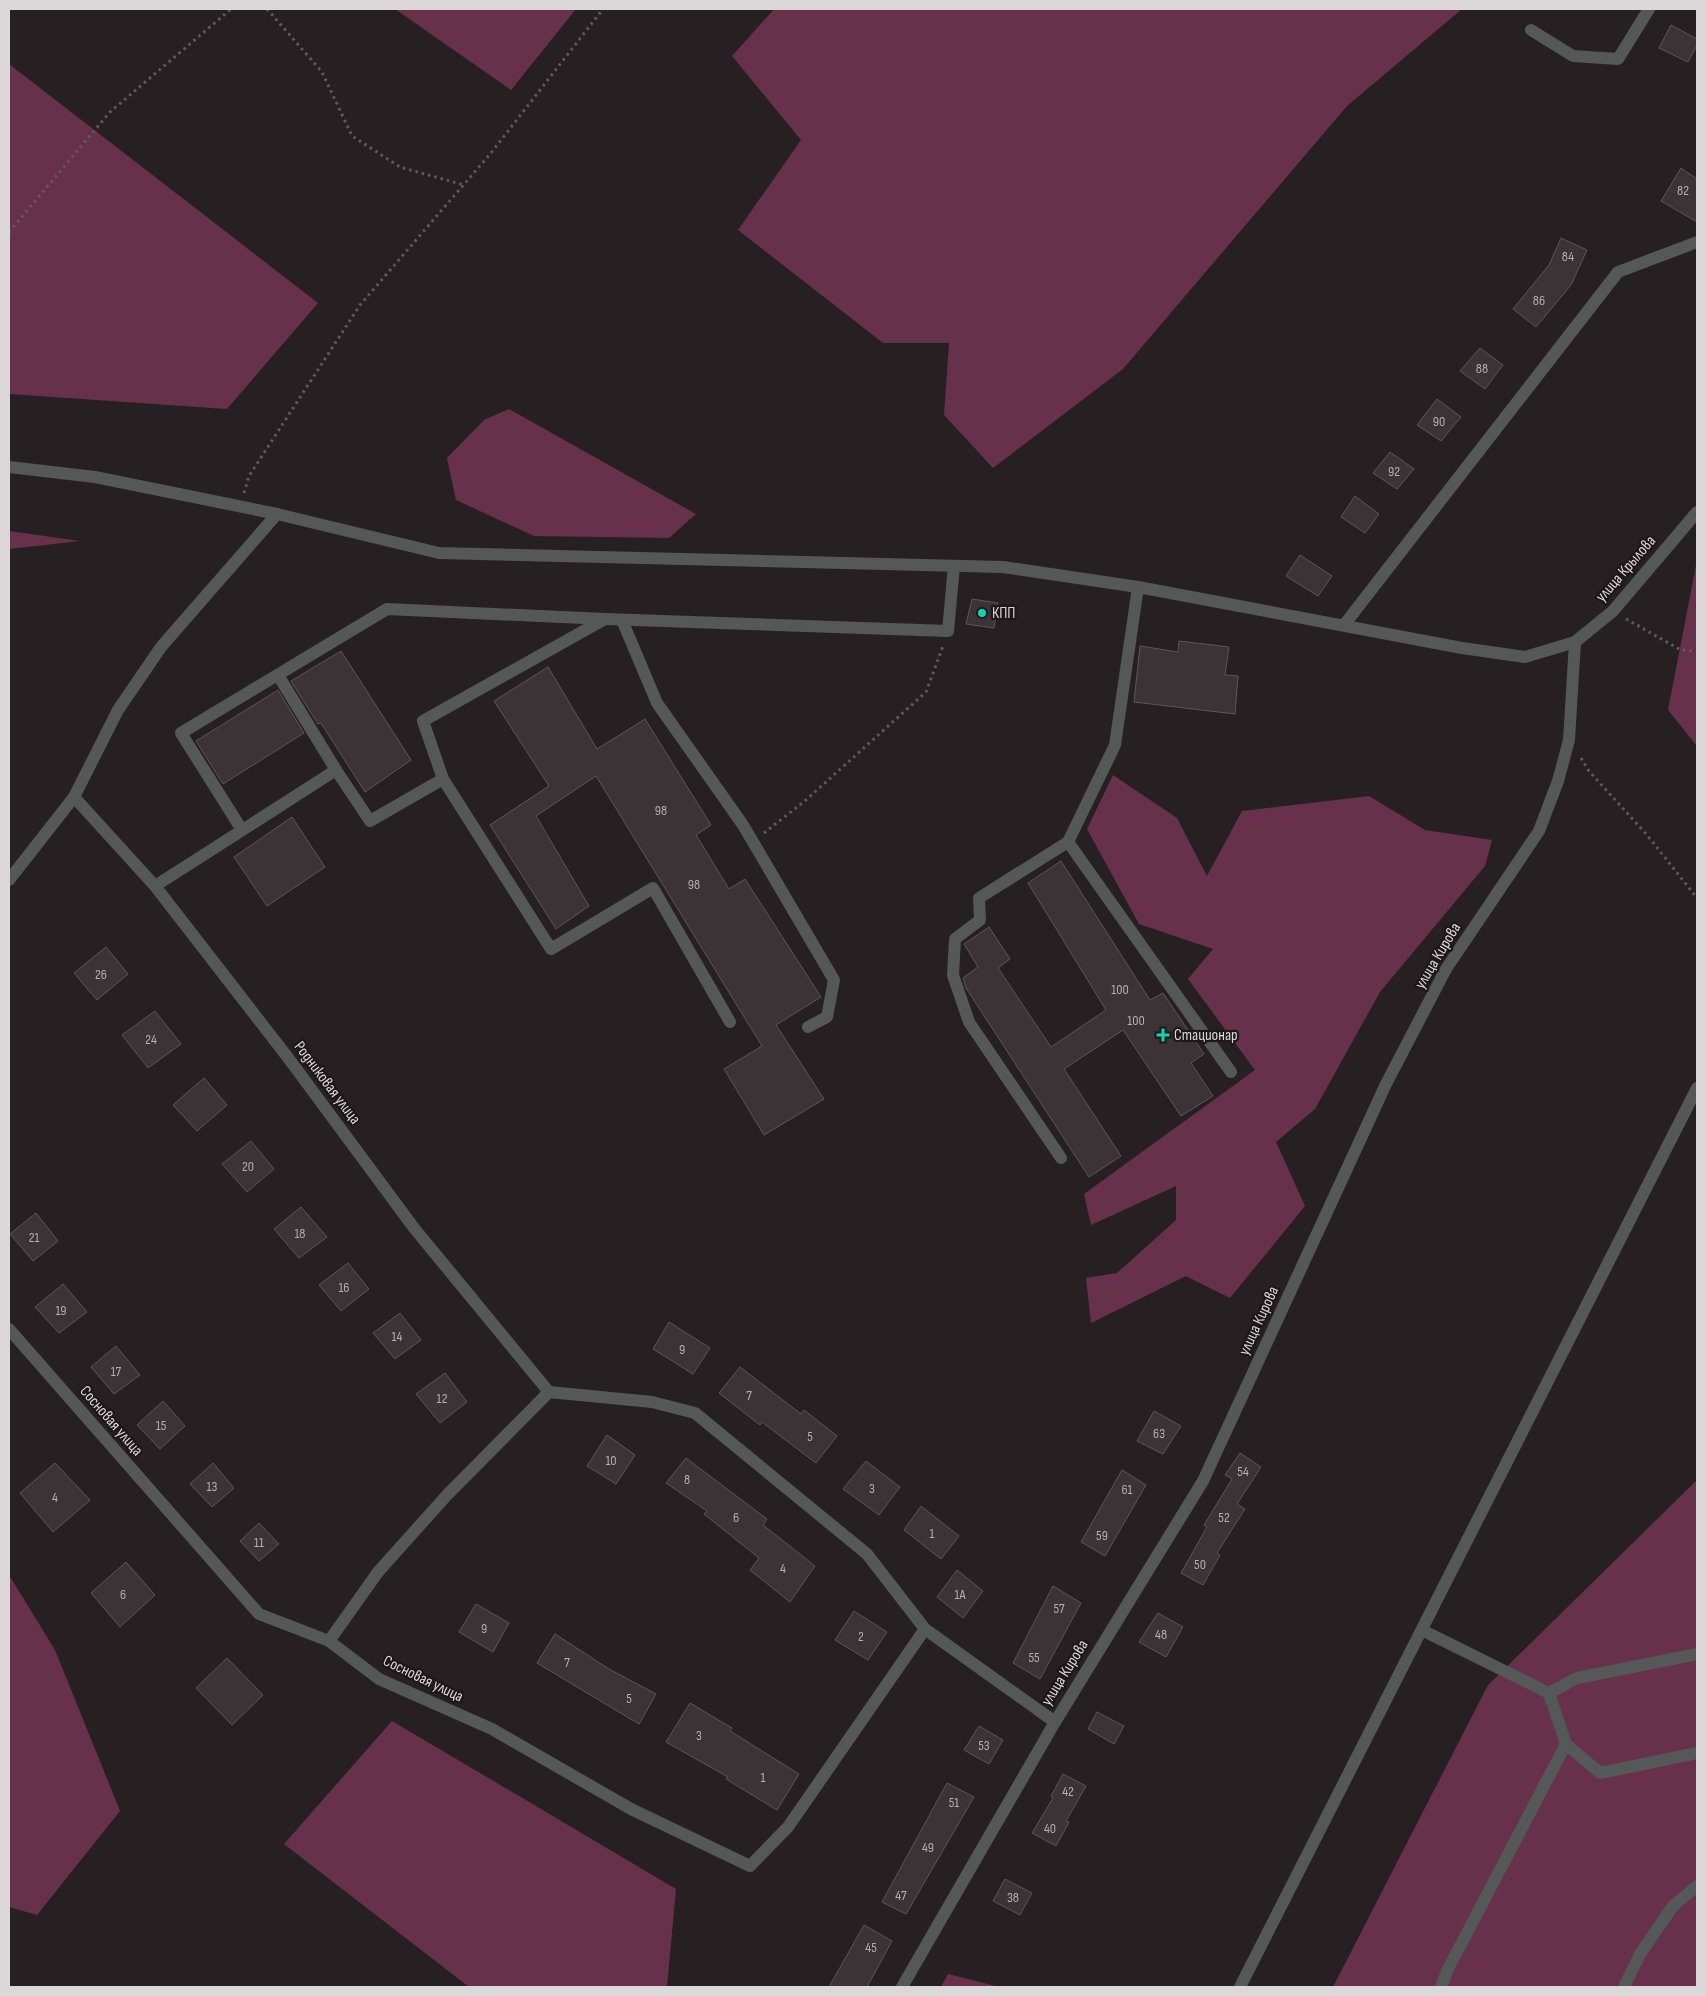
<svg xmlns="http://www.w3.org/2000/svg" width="1706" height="1996" font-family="'Sofia Sans Condensed',sans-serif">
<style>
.green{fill:#67314b}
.building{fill:#3b3336;stroke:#5d5558}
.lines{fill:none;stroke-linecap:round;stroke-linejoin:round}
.path{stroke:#605a5d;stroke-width:3;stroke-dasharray:2.5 4;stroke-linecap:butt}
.minor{stroke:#545857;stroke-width:12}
.poi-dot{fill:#15d5b3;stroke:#1e171a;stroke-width:2}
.labels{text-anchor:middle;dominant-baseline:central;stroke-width:4.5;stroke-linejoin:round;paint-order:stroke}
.number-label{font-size:14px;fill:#b4aeb0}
.street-label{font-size:16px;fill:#dcd7d9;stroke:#1e171a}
.poi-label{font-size:16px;fill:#dcd7d9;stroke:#1e171a;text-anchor:start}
</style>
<rect width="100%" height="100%" fill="#272023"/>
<!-- green -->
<g class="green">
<path d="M395,9H576L511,90Z"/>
<path d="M774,9H1462L1347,106L1123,369L993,468L944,415L949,343H883L738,230L801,140L732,56Z"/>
<path d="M9,64L318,303L227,409L9,394Z"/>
<path d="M509,409L696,514L669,538L534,536L456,500L447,458L484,420Z"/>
<path d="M9,531L80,541L9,549Z"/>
<path d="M1697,560V746L1668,710Z"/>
<path d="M1113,775L1177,818L1207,876L1242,811L1369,796L1425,830L1492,840L1485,866L1380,992L1315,1109L1276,1142L1305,1206L1230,1298L1186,1276L1091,1323L1086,1278L1117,1273L1176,1220V1186L1091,1225L1084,1194L1255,1070L1188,979L1213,949L1139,924L1087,829Z"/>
<path d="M1697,1480V1987H1333L1488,1685Z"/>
<path d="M9,1575L55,1650L120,1811L37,1915L9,1907Z"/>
<path d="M392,1721L676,1889L667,1987H469L284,1844Z"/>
<path d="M948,1974L999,1987H941Z"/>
</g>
<!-- building -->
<g class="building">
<path d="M1671,25L1697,39V45L1688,62L1659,48Z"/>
<path d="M1681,168L1697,179V222L1661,201Z"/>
<path d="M1561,238L1587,250L1571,285L1536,327L1513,309L1549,265Z"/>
<path d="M1480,348L1503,365L1485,389L1460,371Z"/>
<path d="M1437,399L1461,417L1441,441L1417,425Z"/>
<path d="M1390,452L1414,469L1397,489L1373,473Z"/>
<path d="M1355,496L1379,514L1365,533L1341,517Z"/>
<path d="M1300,555L1332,576L1318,596L1286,576Z"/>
<path d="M972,599L998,603L994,628L966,624Z"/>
<path d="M1179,641L1229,647L1225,675L1238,676L1235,714L1134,702L1140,646L1178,652Z"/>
<path d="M341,651L411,760L365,792L321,723L318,724L291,681Z"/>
<path d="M548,667L597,749L645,719L711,825L696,835L729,889L745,879L821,997L776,1025L824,1099L764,1135L724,1069L762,1046L596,776L536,816L589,906L556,929L490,825L549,786L494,701Z"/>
<path d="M278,690L304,733L223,784L196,741Z"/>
<path d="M292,817L325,867L267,906L234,857Z"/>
<path d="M1061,861L1150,1000L1163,993L1204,1054L1191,1063L1213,1096L1181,1116L1123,1030L1064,1069L1121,1156L1089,1177L966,988L963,978L978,967L964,944L989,927L1010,959L998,968L1051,1047L1106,1010L1028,883Z"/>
<path d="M106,947L128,974L97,1000L74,973Z"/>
<path d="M155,1011L181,1044L148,1068L122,1035Z"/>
<path d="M204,1078L227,1105L197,1131L173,1105Z"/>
<path d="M251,1141L274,1169L247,1192L222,1164Z"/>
<path d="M301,1207L327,1237L299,1258L274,1229Z"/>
<path d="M36,1213L58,1241L33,1261L10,1234Z"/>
<path d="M348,1263L369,1289L341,1311L319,1285Z"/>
<path d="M63,1284L87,1312L59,1333L35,1307Z"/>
<path d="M400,1313L421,1340L395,1359L373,1333Z"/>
<path d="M669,1322L710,1348L693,1374L653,1349Z"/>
<path d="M116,1346L140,1375L114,1394L91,1367Z"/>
<path d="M740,1367L801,1414L804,1410L837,1436L816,1463L762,1422L760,1425L719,1393Z"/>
<path d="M445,1373L467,1402L440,1423L416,1394Z"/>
<path d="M163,1401L185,1426L160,1449L137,1425Z"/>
<path d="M1154,1411L1181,1426L1163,1454L1137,1441Z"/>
<path d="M607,1435L635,1455L616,1484L587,1466Z"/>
<path d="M1240,1453L1261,1467L1237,1504L1245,1509L1217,1553L1220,1555L1203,1585L1181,1573L1207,1527L1204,1525L1232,1479L1225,1475Z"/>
<path d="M686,1458L767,1519L763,1525L815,1566L790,1602L750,1570L759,1558L704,1514L707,1511L666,1483Z"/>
<path d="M866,1461L900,1487L879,1515L843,1489Z"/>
<path d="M55,1463L90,1500L53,1532L20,1493Z"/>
<path d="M213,1463L234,1488L212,1507L190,1484Z"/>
<path d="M1122,1470L1146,1485L1105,1556L1081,1542Z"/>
<path d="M921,1506L959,1536L941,1559L904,1530Z"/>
<path d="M259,1523L279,1544L259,1561L240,1541Z"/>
<path d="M126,1562L155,1595L120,1627L91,1593Z"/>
<path d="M957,1570L983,1591L963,1618L937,1597Z"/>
<path d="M1053,1586L1081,1603L1040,1679L1013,1663Z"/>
<path d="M476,1604L509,1623L493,1652L459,1632Z"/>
<path d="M854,1611L887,1632L868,1660L835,1640Z"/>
<path d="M1158,1613L1183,1627L1166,1657L1139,1642Z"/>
<path d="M555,1634L609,1669L656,1694L639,1724L537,1663Z"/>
<path d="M227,1658L263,1695L232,1725L196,1688Z"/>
<path d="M690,1703L732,1728L730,1731L799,1774L777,1810L726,1779L728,1777L666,1742Z"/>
<path d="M1097,1712L1124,1726L1114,1744L1088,1729Z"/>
<path d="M979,1726L1003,1740L989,1764L964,1750Z"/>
<path d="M1063,1774L1086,1786L1066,1821L1069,1822L1056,1846L1032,1833L1053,1798L1051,1796Z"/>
<path d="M947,1783L974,1797L906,1914L882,1902Z"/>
<path d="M1005,1879L1032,1893L1020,1915L993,1901Z"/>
<path d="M864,1925L892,1941L867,1987H829Z"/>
</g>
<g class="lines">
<!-- path -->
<g class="path">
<path d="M267,9L322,72L352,136L400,167L464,185"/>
<path d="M9,232L110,112L231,9"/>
<path d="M244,493L249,476L360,305L491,153L603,9"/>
<path d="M1626,619L1681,650L1697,651"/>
<path d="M1581,758L1589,771L1647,835L1697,898"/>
<path d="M764,833L806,800L926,692L943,646"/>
</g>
<!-- minor -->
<g class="minor">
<path d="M1531,30L1573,56L1618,59L1649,9"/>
<path d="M9,467L95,477L277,514L439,553L1003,567L1138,587L1462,648L1525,657L1575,642L1613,611L1697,512"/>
<path d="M1138,587L1115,745L1068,842L1231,1072"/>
<path d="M605,619L423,721L443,779L551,949L653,888L730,1022"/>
<path d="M622,620L657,703L743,825L834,980L827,1017L808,1027"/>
<path d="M1344,625L1618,272L1697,242"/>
<path d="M278,675L336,770"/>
<path d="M74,797L155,886L289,1059L414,1228L549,1392"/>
<path d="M242,830L181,733L387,609L605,619L948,631L954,566"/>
<path d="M9,880L74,797L118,710L161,647L277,514"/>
<path d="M155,886L336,770L370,821L443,779"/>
<path d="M1061,1158L969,1022L953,975L955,939L980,920L979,898L1068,842"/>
<path d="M9,1329L259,1614L329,1641L379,1679L492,1729L631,1809L750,1866L788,1827L925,1629"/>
<path d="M549,1392L652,1402L695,1413L867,1554L925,1629L1055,1722"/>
<path d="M1422,1630L1549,1693L1577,1678L1697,1654"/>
<path d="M329,1641L378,1572L447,1495L549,1392"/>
<path d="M1549,1693L1566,1744L1600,1773L1697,1753"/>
<path d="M902,1987L1055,1722L1203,1481L1386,1084L1446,969L1539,831L1558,781L1569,740L1575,642"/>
<path d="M1240,1987L1697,1088"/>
<path d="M1441,1987L1448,1969L1566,1744"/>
<path d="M1624,1987L1640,1954L1673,1906L1697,1886"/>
</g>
</g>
<!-- markers -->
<g class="poi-dot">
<circle cx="982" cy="613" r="5"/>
<path d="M1160.5 1027.5h5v5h5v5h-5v5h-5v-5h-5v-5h5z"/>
</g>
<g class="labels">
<!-- number labels -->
<g class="number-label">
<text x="1683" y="190">82</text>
<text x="1568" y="256">84</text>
<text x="1539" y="300">86</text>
<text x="1482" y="368">88</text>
<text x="1439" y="421">90</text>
<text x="1394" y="471">92</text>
<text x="661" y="810">98</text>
<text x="694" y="884">98</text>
<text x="101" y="974">26</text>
<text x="1120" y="989">100</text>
<text x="1136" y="1020">100</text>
<text x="151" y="1039">24</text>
<text x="248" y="1166">20</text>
<text x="300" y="1233">18</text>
<text x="34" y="1237">21</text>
<text x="344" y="1287">16</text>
<text x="61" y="1310">19</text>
<text x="397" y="1336">14</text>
<text x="682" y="1349">9</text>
<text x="116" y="1371">17</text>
<text x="749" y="1395">7</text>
<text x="442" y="1398">12</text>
<text x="161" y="1425">15</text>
<text x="1159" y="1433">63</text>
<text x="810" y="1436">5</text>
<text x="611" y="1460">10</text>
<text x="1243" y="1471">54</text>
<text x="687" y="1479">8</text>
<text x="212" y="1486">13</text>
<text x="872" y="1488">3</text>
<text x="1127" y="1489">61</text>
<text x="55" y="1497">4</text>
<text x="736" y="1517">6</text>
<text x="1224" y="1517">52</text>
<text x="932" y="1533">1</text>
<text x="1102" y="1535">59</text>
<text x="259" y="1542">11</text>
<text x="1200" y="1564">50</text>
<text x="783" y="1568">4</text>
<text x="123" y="1594">6</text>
<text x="960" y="1594">1А</text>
<text x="1059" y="1608">57</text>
<text x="484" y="1628">9</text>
<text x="1161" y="1634">48</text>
<text x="861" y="1636">2</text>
<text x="1034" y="1657">55</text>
<text x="567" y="1662">7</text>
<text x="629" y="1698">5</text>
<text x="699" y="1735">3</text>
<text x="984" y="1745">53</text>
<text x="763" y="1777">1</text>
<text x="1068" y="1791">42</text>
<text x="954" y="1802">51</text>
<text x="1050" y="1828">40</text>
<text x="928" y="1847">49</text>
<text x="901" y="1895">47</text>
<text x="1013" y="1897">38</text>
<text x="871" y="1947">45</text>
</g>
<!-- street labels -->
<g class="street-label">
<text transform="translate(1626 569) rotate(-49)">улица Крылова</text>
<text transform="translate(1438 956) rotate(-59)">улица Кирова</text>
<text transform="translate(327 1083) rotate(53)">Родниковая улица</text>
<text transform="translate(1259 1321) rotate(-65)">улица Кирова</text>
<text transform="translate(111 1421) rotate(49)">Сосновая улица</text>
<text transform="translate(1065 1673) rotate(-58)">улица Кирова</text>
<text transform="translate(423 1679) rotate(26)">Сосновая улица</text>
</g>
<!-- poi labels -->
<g class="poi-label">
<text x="992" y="613">КПП</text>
<text x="1174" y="1035">Стационар</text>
</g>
</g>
<!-- border -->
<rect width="1706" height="1996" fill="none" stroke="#dcd7d9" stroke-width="20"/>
</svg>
